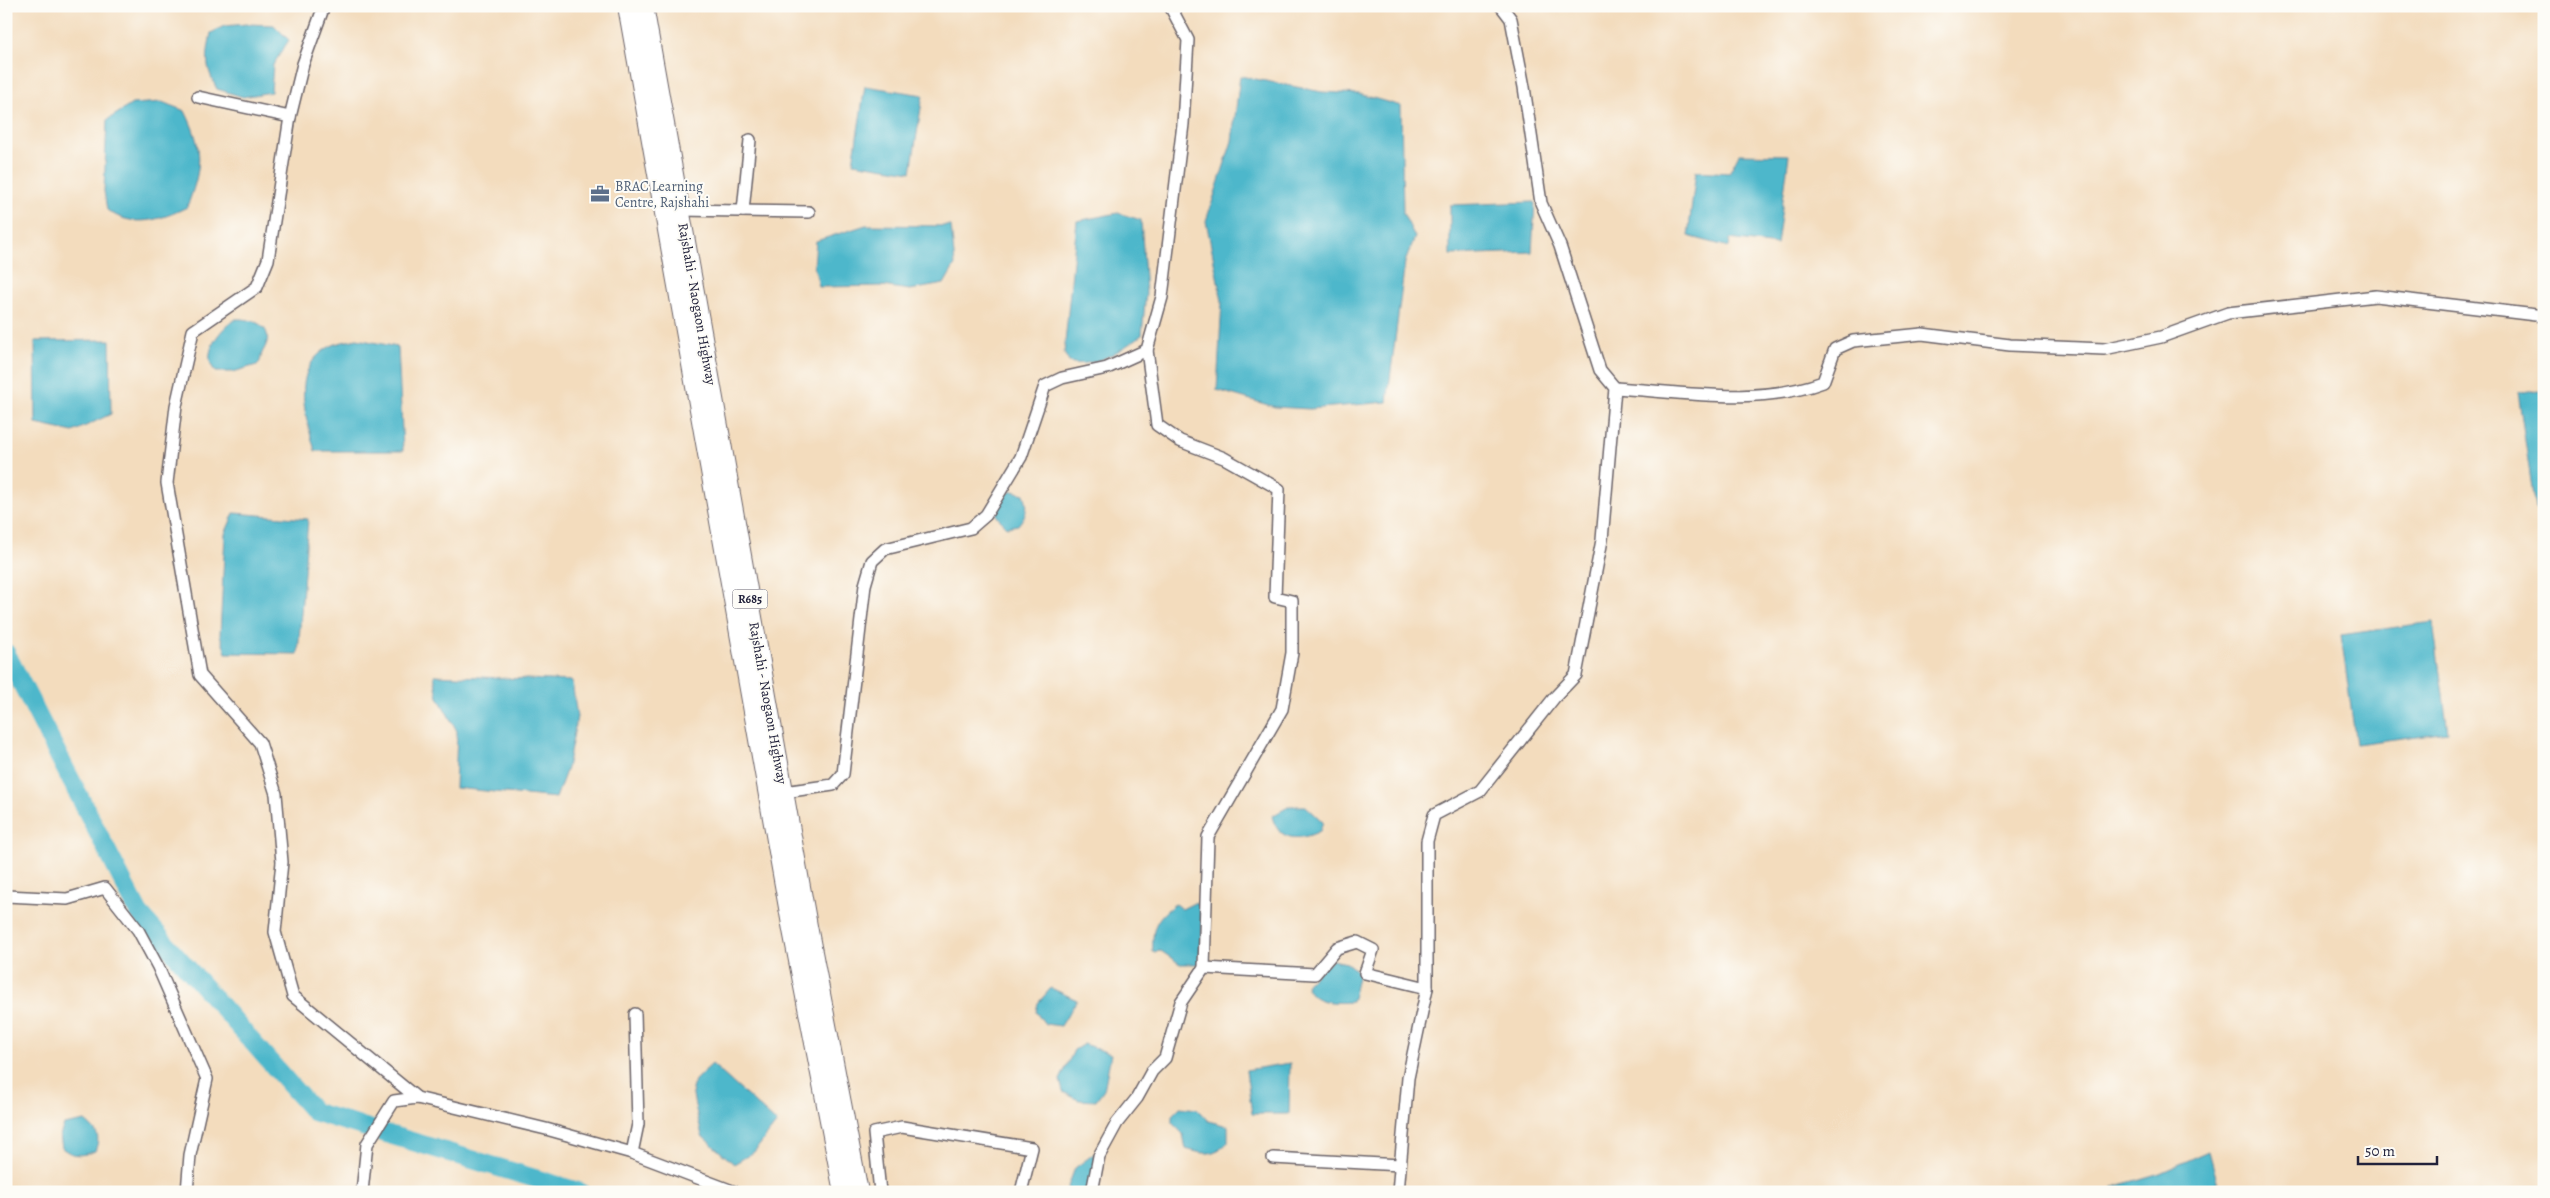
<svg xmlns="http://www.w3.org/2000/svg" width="2550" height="1198" font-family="Alegreya,serif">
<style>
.water{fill:#4eb7cb;stroke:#386c83}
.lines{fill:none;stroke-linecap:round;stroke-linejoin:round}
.river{stroke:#4eb7cb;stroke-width:19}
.minor-casing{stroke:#6b6368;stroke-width:14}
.primary-casing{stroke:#6b6368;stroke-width:20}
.minor{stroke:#fff;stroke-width:11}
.primary{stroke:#fff;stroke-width:18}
.labels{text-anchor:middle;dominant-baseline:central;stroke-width:4;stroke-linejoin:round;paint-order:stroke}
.shield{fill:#fdfcf7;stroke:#646373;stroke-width:1}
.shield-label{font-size:12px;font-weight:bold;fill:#22223b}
.service-label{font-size:14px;fill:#4e5e75;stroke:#fdfcf7;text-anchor:start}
.street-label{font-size:14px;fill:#22223b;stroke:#fdfcf7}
</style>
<rect width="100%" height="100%" fill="#fdfcf7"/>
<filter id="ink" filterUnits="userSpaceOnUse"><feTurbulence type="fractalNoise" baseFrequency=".02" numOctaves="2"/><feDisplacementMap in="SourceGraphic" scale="10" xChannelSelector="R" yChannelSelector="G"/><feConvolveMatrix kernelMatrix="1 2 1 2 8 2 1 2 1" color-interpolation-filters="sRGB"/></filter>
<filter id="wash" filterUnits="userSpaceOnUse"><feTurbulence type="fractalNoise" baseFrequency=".0096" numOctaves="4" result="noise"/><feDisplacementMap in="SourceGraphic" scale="20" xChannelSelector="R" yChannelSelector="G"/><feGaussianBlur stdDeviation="1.12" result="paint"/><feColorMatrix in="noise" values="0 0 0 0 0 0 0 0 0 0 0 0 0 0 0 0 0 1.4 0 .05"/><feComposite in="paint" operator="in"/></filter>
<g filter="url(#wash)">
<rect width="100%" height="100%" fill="#f3dcbd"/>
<!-- water -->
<g class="water">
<path d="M247,24L274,25L289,40L273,65L271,92L243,97L217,89C205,66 206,59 211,33L224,26Z"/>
<path d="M1240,76L1322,92L1359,94L1401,106L1403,213L1415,237L1405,262L1387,402L1310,409L1275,407L1217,390L1222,301L1206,221L1232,141Z"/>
<path d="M865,86L923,95L911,172L853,163Z"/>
<path d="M162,102L185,111C204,149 202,168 187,207C161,220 133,229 107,210L104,191L107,120L132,104Z"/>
<path d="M1739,154L1789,155L1777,245L1730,239L1729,247L1688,236L1696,171L1729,173Z"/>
<path d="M1535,202L1532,252L1450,255V205Z"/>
<path d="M1118,213L1141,220L1146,292L1142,335C1121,350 1095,369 1069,362L1064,353L1077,221Z"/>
<path d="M866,225L951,226L955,265L944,284L910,290L882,286L819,287L814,266L816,241Z"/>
<path d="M236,319C256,318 277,329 263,351C260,356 262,361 257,365L233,372H216C199,355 220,328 236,319Z"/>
<path d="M357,339L398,347L403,451H315C305,414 289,368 331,346C338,342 349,341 357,339Z"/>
<path d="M110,340L111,414L73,432L36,424L35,341Z"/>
<path d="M2544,391V509H2535L2518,392Z"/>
<path d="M1012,491L1024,494C1029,507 1027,514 1018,525L1007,527L998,518L995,511L1005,495Z"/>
<path d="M234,513L308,519L298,654L226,653L220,635L225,534Z"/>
<path d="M2433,622L2448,732L2356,744L2341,635Z"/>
<path d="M434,675L572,681L577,717L567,768L556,798L455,788L457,731L438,697Z"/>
<path d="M1290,806H1306L1323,822L1320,831C1300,841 1278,842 1272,816Z"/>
<path d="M1196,902C1207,919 1200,944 1199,964H1180L1161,951L1153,952C1152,927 1155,919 1175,904L1182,909Z"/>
<path d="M1332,960L1347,963L1359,973L1352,1002C1335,1003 1312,1004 1306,985C1311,977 1324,968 1332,960Z"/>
<path d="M1051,988L1077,1000L1061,1026L1045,1024L1036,1012L1038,1003Z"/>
<path d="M1084,1044L1111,1054L1104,1090L1096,1101L1079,1100L1063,1092L1060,1080L1074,1050Z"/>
<path d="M1290,1063L1289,1114H1252L1246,1070Z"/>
<path d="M712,1064L777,1123L754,1152L734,1164L702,1136L695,1106L692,1089L695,1080Z"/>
<path d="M1180,1107L1197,1109L1208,1121L1228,1126V1142C1215,1157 1203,1154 1186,1149L1183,1134L1172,1123V1115Z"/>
<path d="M85,1121C97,1131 101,1136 95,1151C82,1156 73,1157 62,1148L60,1135L64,1125Z"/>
<path d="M2209,1151L2220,1192H2114L2113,1187L2160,1173Z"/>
<path d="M1095,1153V1192H1066L1075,1168Z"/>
</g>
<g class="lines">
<!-- river -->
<path class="river" d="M6,653L139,913L314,1112L580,1192"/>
</g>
</g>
<g filter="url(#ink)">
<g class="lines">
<!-- minor casing -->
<g class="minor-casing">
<g id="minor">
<path d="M324,6L303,64L290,117L268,260L257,287L193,331L176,406L167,483L200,675L260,743L276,794L282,862L275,932L293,996L417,1098L546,1129L632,1153L735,1192"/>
<path d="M198,97L290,117"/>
<path d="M680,210L809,212"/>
<path d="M743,211L750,140"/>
<path d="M1615,388C1682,392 1759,406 1823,382L1835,349L1853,341L1922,334L2010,345L2104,349L2161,337L2228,313L2376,296L2544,316"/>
<path d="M784,792L833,785L843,774L865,585L872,561L885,549L971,528L986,515L1021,457L1045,386L1062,378L1107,368L1147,350L1162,297L1183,124L1188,40L1170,6"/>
<path d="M6,896L67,899L105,888L138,930L158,967L207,1079L190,1155L187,1192"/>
<path d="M1204,968L1315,974L1337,948L1357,942L1373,950L1365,973L1427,988"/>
<path d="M632,1153L638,1124L635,1014"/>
<path d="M1273,1158L1400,1165"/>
<path d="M362,1192L367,1144L394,1101L417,1098"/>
<path d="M880,1192L874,1133L902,1127L1032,1148L1021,1192"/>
<path d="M1092,1192L1099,1156L1117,1123L1137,1098L1152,1071L1165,1058L1181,1002L1204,968L1208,837L1282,709L1292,653V601L1275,597L1279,489L1224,458L1180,441L1157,425L1147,350"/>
<path d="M1398,1192L1408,1078L1427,988V841L1434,815L1480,791L1554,698L1576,675L1602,540L1615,388L1600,370L1560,246L1541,203L1524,87L1511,19L1501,6"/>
</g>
</g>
<!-- primary casing -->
<g class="primary-casing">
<g id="primary">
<path d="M627,6L792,930L843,1192"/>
<path d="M644,6L808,926L859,1192"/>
</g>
</g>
<!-- minor -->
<use href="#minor" class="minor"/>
<!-- primary -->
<use href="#primary" class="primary"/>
</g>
</g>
<!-- icons -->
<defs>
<g id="office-bare" transform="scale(1.5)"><path d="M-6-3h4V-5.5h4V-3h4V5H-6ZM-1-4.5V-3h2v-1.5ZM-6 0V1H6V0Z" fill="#5c6f8a" stroke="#fdfcf7" stroke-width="2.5" paint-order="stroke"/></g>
</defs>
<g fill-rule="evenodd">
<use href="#office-bare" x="600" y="194"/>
</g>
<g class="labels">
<!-- shield labels -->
<rect class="shield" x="732.5" y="589.5" width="35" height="19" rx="4"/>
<g class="shield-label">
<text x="750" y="599">R685</text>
</g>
<!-- service labels -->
<g class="service-label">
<text x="615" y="186">BRAC Learning<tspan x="615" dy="16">Centre, Rajshahi</tspan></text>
</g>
<!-- street labels -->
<g class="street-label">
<text transform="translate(697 304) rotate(80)">Rajshahi - Naogaon Highway</text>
<text transform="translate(768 703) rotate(80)">Rajshahi - Naogaon Highway</text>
</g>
</g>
<!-- margin -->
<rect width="2550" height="1198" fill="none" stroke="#fdfcf7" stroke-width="25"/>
<!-- scale -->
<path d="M2358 1156v8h79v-8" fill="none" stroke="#22223b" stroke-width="2.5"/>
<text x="2365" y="1156" font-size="15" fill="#22223b" stroke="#fdfcf7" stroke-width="4" paint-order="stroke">50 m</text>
</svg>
